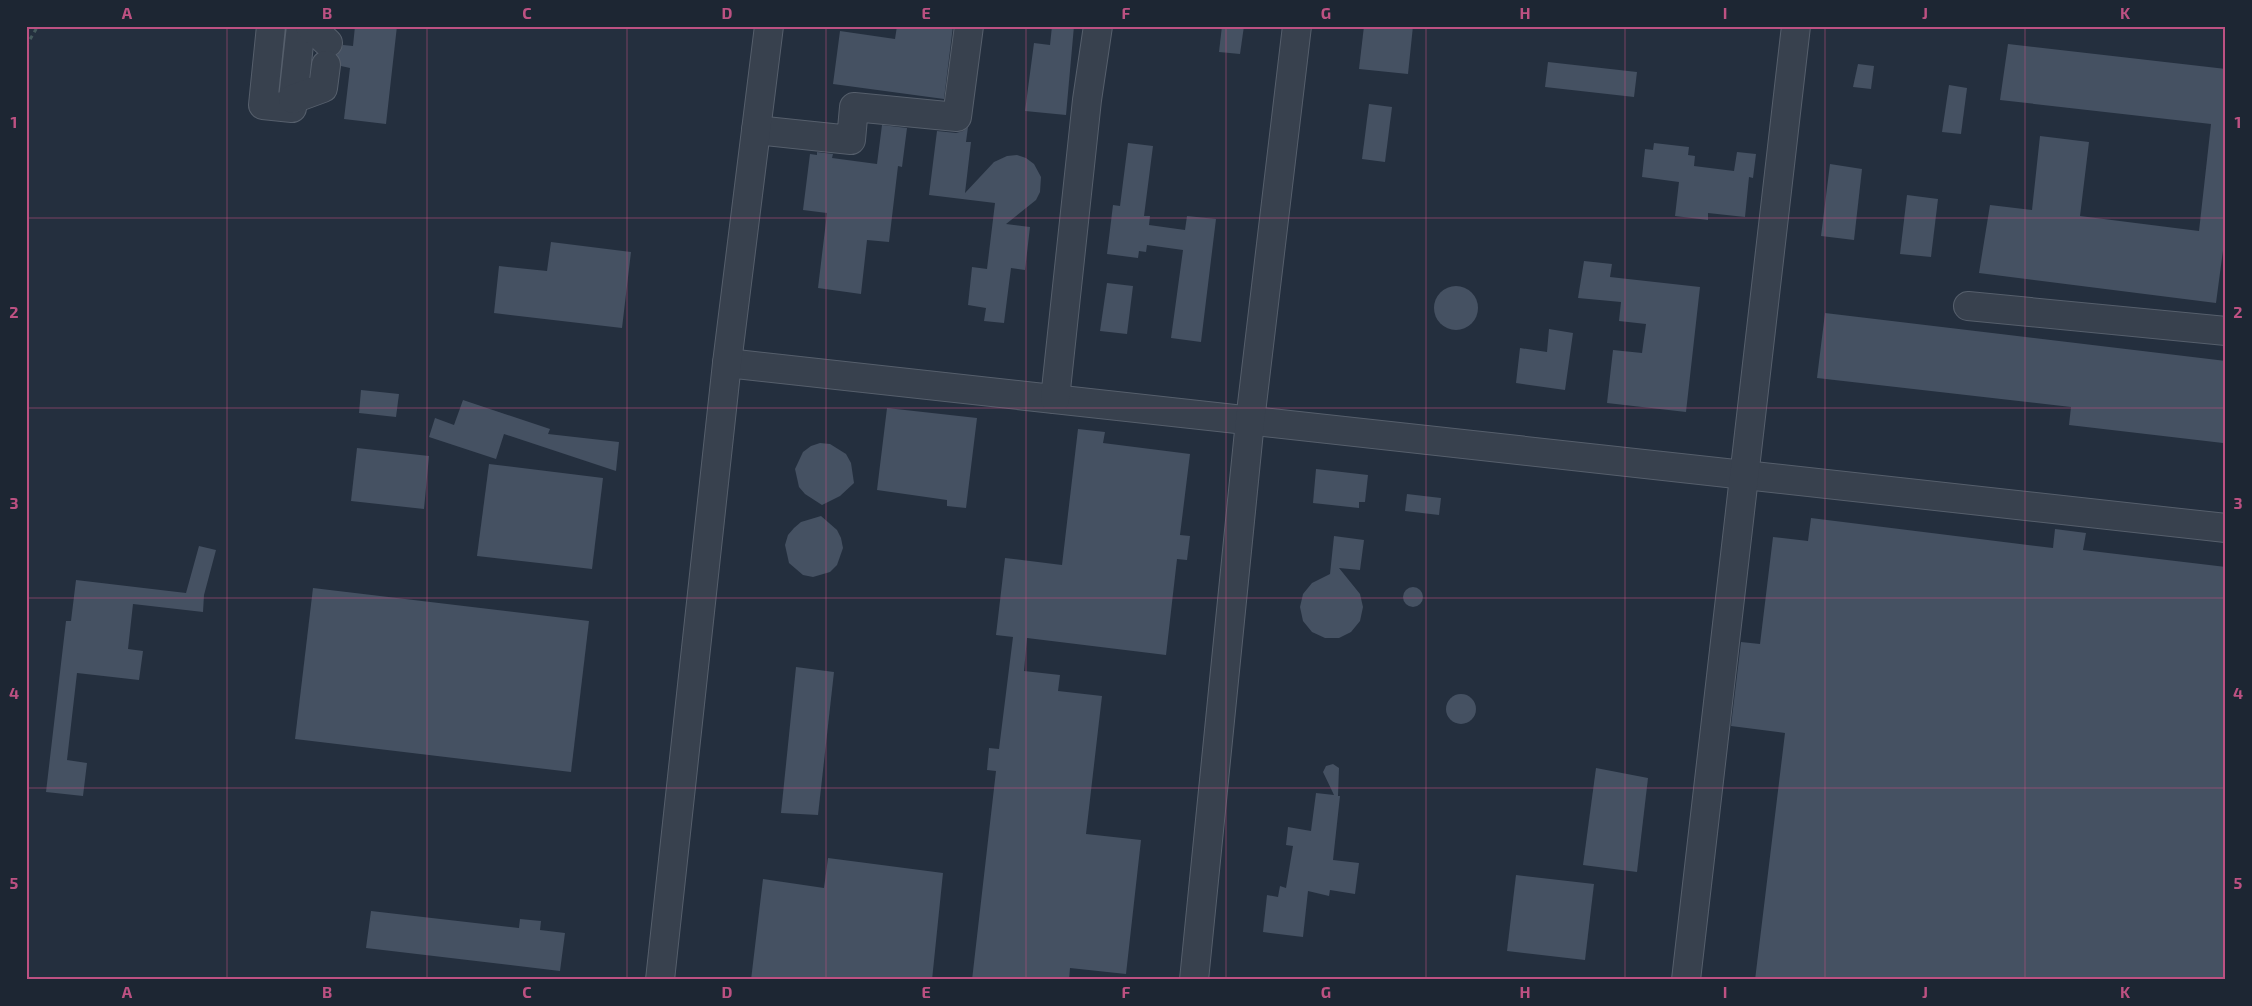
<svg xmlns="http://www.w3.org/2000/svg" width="2252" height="1006" font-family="'Exo 2',sans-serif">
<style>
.building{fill:#455162}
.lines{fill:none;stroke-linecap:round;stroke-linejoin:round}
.minor-casing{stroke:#565f6c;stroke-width:30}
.path{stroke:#44595c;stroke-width:3;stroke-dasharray:4 4;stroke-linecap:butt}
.minor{stroke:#38414e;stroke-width:28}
.grid{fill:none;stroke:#bd5182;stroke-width:1;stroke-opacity:0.55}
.neatline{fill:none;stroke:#bd5182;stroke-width:2}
.grid-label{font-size:16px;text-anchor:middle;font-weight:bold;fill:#bd5182}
</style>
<rect width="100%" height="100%" fill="#242f3e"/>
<!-- building -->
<g class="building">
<path d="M355,26H397L386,124L344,119L350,68L341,66L337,55L343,45L353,46Z"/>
<path d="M897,26H953L944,99L833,84L840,31L895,39Z"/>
<path d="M1052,26H1074L1066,115L1025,111L1034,43L1050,45Z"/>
<path d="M1222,26H1244L1240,54L1219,52Z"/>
<path d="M1364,26H1413L1408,74L1359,69Z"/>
<path d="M2008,44L2226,69V228L2216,303L1979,273L1990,205L2032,210L2040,136L2089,142L2080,216L2199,231L2211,124L2000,100Z"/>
<path d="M1548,62L1637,72L1634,97L1545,87Z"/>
<path d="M1858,64L1874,66L1871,89L1853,87Z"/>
<path d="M1949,85L1967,88L1961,134L1942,132Z"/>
<path d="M1369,104L1392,107L1385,162L1362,159Z"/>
<path d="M882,125L907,128L902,167L898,166L889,242L867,240L861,294L818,288L827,213L803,210L810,154L817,155V152L833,154L832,158L877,164Z"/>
<path d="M968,127L966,142H971L965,193L994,162L1007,156L1017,155L1026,158L1034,164L1041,177L1040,192L1036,200L1006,224L1030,227L1025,270L1011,268L1004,323L984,321L986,308L968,305L972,267L987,269L995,203L929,195L937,131L956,133L963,131Z"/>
<path d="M1128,143L1153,146L1144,216H1150L1149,225L1185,230L1187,216L1216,219L1201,342L1171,338L1183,250L1147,245L1146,252L1139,251L1138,258L1107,254L1113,205L1120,206Z"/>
<path d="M1654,143L1689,147L1688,155L1695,156L1694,166L1734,171L1737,152L1756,154L1753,178L1749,177L1745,217L1708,213V220L1675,216L1679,182L1642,177L1645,149L1653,150Z"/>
<path d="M1830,164L1862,169L1854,240L1821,236Z"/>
<path d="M1907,195L1938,199L1931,257L1900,254Z"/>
<path d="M551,242L631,252L622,328L494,313L499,266L547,271Z"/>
<path d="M1584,261L1612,264L1610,277L1700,287L1686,412L1607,403L1613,350L1642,353L1646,324L1619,321L1621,302L1578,298Z"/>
<path d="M1107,283L1133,286L1127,334L1100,331Z"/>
<circle cx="1456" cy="308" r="22"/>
<path d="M1825,313L2226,361V426L2223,443L2069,425L2071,407L1817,378Z"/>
<path d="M1549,329L1573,333L1565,390L1516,383L1520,348L1547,352Z"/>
<path d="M361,390L399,394L396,417L359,413Z"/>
<path d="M463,400L550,429L548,434L619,442L616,471L504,434L496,459L429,437L435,418L454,425Z"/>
<path d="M887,408L977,418L966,508L947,506V500L877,490Z"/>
<path d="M1078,429L1105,432L1103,443L1190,454L1180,535L1190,536L1187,560L1177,559L1166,655L1027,638L1024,671L1060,675L1058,691L1102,696L1086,834L1141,840L1126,974L1070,968L1069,980H972L996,771L987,770L989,748L999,749L1013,637L996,635L1005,558L1062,565Z"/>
<path d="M820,443L830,444L846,454L851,463L854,483L840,496L822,505L805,494L799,487L795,469L803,452L811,446Z"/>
<path d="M357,448L429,456L424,509L351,501Z"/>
<path d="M489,464L603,478L592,569L477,556Z"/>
<path d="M1316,469L1368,475L1365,502H1359V508L1313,503Z"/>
<path d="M1407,494L1441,498L1439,515L1405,511Z"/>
<path d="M821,516L837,530L841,538L843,548L837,565L830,572L813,577L803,575L789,563L785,545L788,535L794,528L801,522Z"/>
<path d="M1811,518L2053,548L2055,529L2086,533L2083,550L2226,567V980H1755L1785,733L1731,726L1741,642L1760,644L1773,537L1808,541Z"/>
<path d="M1334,536L1364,540L1360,570L1339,568L1360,594L1363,607L1360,621L1351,632L1339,638H1325L1312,632L1303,621L1300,607L1303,594L1312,583L1330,574Z"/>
<path d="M199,546L216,550L204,595L203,612L133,604L128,649L143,651L139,680L77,673L67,760L87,763L83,796L46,792L66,621H71L76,580L186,593Z"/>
<circle cx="1413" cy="597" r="10"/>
<path d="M313,588L589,621L571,772L295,739Z"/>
<path d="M796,667L834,672L818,815L781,813Z"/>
<circle cx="1461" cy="709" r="15"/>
<path d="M1333,764L1339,768L1338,796H1340L1333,860L1359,863L1355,894L1330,890L1329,896L1308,891L1303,937L1263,932L1267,895L1278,897L1280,886L1286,888L1293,846L1286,845L1288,827L1311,831L1316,793L1334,795L1323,772L1326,766Z"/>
<path d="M1596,768L1648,778L1637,872L1583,865Z"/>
<path d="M828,858L943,873L932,980H751L763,879L824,888Z"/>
<path d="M1516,875L1594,884L1585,960L1507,951Z"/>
<path d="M371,911L519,928L520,919L541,921L540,930L565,933L560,971L366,948Z"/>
</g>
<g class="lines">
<!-- minor casing -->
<g class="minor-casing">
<g id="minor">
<path d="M271,26L263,105L292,108L301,26"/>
<path d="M310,26L328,43"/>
<path d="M293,99L323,88L326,65"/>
<path d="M756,130L851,140L854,107L957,117L969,26"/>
<path d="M1968,306L2226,331"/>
<path d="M727,363L2226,528"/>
<path d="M1055,399L1087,100L1098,26"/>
<path d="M660,980L727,363L769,26"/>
<path d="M1194,980L1250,421L1297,26"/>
<path d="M1686,980L1796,26"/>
</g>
</g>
<!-- path -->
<path class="path" d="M26,46L38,26"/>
<!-- minor -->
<use href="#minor" class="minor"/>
</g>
<!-- grid -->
<path class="grid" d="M227,26V980M427,26V980M627,26V980M826,26V980M1026,26V980M1226,26V980M1426,26V980M1625,26V980M1825,26V980M2025,26V980M26,218H2226M26,408H2226M26,598H2226M26,788H2226"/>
<!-- border -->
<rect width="2252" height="1006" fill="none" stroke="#1d2633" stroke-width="55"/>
<rect x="28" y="28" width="2196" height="950" class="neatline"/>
<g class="grid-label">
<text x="127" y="19">A</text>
<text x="327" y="19">B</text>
<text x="527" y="19">C</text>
<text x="727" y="19">D</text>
<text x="926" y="19">E</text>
<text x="1126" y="19">F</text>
<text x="1326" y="19">G</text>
<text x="1525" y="19">H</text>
<text x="1725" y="19">I</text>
<text x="1925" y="19">J</text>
<text x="2125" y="19">K</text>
<text x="14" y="128">1</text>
<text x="2238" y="128">1</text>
<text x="14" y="318">2</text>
<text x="2238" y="318">2</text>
<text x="14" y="509">3</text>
<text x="2238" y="509">3</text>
<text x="14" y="699">4</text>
<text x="2238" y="699">4</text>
<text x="14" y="889">5</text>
<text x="2238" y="889">5</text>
<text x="127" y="998">A</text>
<text x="327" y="998">B</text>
<text x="527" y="998">C</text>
<text x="727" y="998">D</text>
<text x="926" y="998">E</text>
<text x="1126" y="998">F</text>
<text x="1326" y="998">G</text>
<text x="1525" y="998">H</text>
<text x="1725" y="998">I</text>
<text x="1925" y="998">J</text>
<text x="2125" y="998">K</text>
</g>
</svg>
